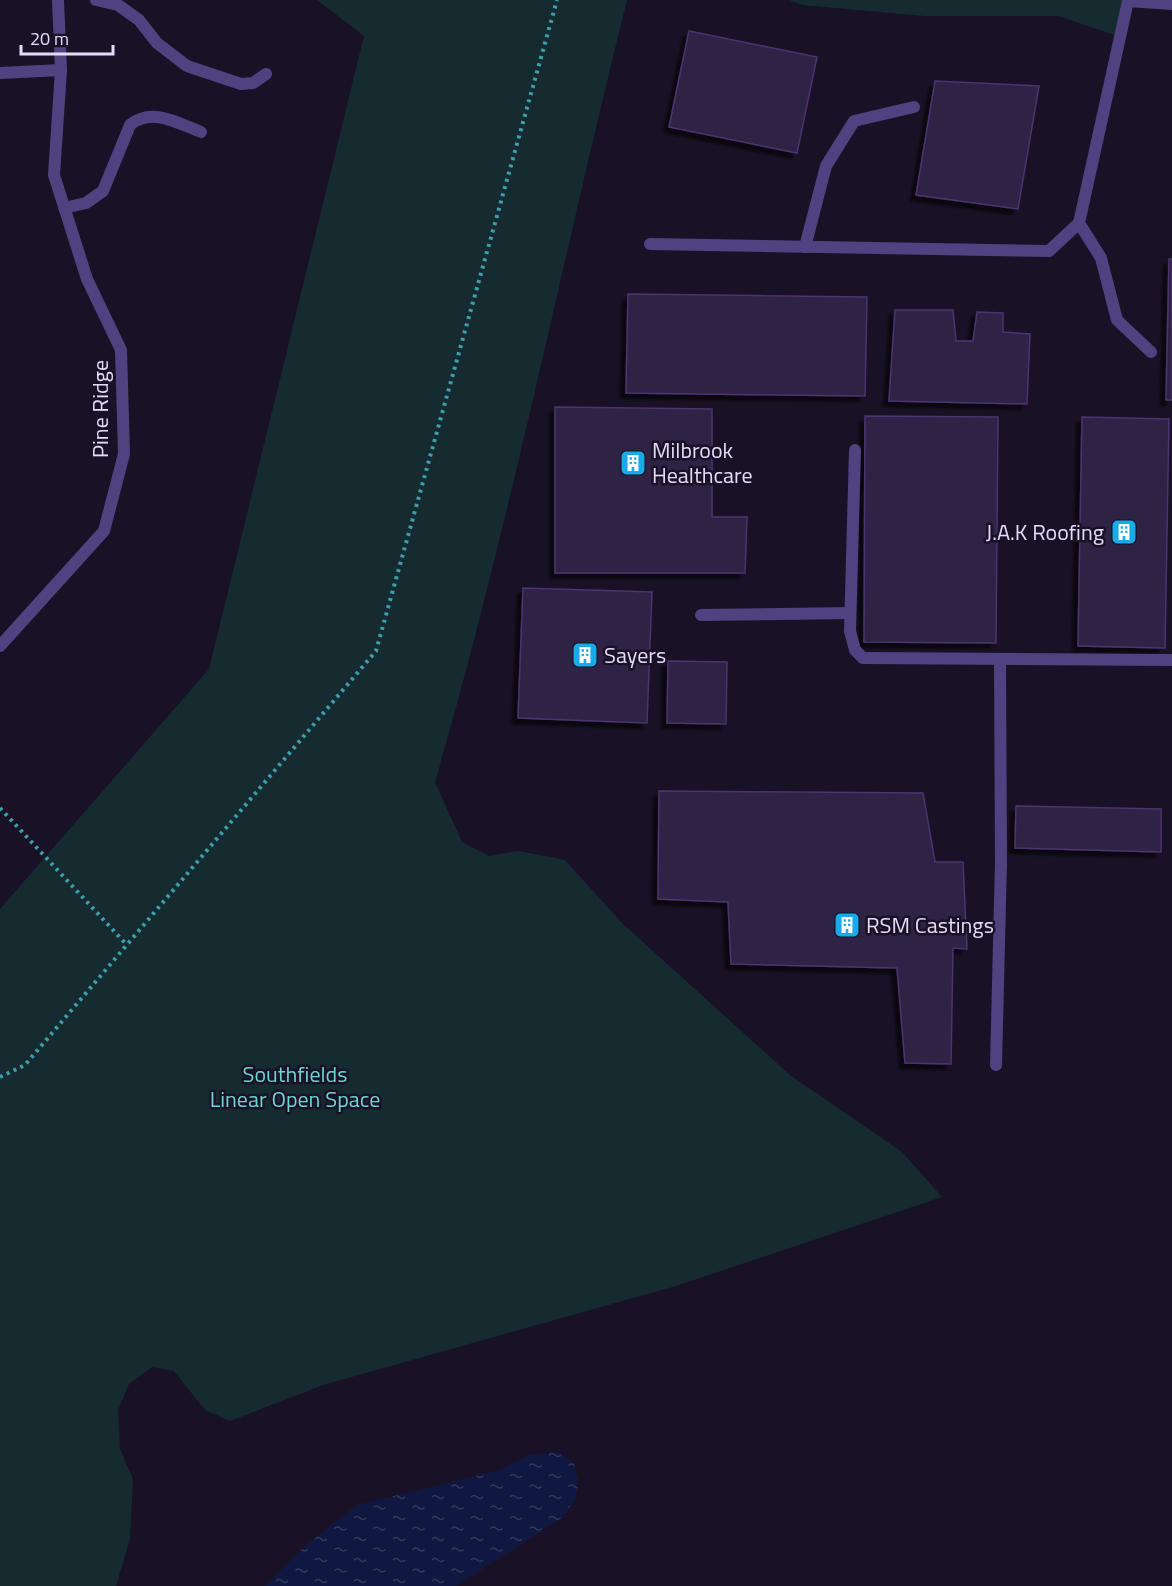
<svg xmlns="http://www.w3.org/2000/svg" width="1172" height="1586" font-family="'Titillium Web',sans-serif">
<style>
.park{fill:#162b2f}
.water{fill:url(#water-ripples)}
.building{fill:#2f2045;stroke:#4b346f;stroke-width:1.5;filter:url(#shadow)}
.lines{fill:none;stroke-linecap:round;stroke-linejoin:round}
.path{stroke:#3c9fae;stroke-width:4;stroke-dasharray:3 4.5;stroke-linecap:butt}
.lane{stroke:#504280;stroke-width:12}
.street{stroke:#504280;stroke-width:12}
.labels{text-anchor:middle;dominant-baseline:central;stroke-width:5;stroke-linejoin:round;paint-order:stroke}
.street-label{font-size:22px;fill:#e5dafb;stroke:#191226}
.poi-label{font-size:22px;fill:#e5dafb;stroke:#191226;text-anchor:start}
.park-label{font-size:22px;fill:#6cd5d0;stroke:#191226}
</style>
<defs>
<pattern id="water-ripples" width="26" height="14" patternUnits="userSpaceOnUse" patternTransform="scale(1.5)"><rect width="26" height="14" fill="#101841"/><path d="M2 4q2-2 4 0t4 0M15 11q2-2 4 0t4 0" fill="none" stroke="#33395d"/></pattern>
<filter id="shadow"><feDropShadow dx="-5.5" dy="5.5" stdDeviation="1.5" flood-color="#0009"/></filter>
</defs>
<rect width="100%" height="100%" fill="#191226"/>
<!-- park -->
<g class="park">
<path d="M317,0H627C562,260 510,524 435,782L462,842L489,856L519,851L565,860L622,923L790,1075L902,1152L942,1197L676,1286L323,1385L230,1421L205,1410L174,1371L152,1367L129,1384L118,1410L120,1449L133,1479L130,1539L116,1586H0V909L209,669L364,36Z"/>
<path d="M789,0H1123L1120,37L1058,16H925L802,5Z"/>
</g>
<!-- water -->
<path class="water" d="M560,1452L574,1464L578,1481L576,1498L563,1517L456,1586H265L304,1547L357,1505L496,1471L530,1455Z"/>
<!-- building -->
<g class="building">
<path d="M689,31L817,57L797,153L669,127Z"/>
<path d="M935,81L1039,86L1018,209L916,195Z"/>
<path d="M1169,259H1172V400H1166Z"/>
<path d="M628,294L867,297L865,396L626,393Z"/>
<path d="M895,310H953L956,341H973L977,312L1003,313V332L1030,334L1027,404L889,401Z"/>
<path d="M555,407L712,409V517H747L745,573H555Z"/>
<path d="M865,416L998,417L996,643L864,642Z"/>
<path d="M1082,417L1169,419L1165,648L1078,646Z"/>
<path d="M523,588L652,592L647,723L518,718Z"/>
<path d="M668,661L727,662L726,724L667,723Z"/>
<path d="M659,791L923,793L935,862H963L967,949L953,948L951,1064L905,1063L897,968L731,964L728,902L658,899Z"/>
<path d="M1016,806L1161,809V852L1015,848Z"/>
</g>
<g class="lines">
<!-- path -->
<g class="path">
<path d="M0,808L126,944"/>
<path d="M0,1077L25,1065L376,651L557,0"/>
</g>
<!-- lane -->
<g class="lane">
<path d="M96,0L118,5L139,20L157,43L187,66L241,84L253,83L266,74"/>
<path d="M64,208L86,203L103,191L130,125C152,107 177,123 201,132"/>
<path d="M650,244L1049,251L1079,223L1101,258L1117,320L1151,352"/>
<path d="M805,247L826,166L854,121L914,107"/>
<path d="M855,450L850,631L855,650L863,658"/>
<path d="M701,615L850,613"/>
<path d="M996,1065L1001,862L1000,659"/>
</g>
<!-- street -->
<g class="street">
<path d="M0,73L61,70"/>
<path d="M1079,223L1128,1L1172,4"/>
<path d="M0,646L104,531L124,454L121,350L87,279L54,175L61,70L58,0"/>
<path d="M863,658L1172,660"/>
</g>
</g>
<!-- icons -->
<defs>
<g id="building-square" transform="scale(1.35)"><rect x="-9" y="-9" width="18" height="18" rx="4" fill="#19abe9" stroke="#191226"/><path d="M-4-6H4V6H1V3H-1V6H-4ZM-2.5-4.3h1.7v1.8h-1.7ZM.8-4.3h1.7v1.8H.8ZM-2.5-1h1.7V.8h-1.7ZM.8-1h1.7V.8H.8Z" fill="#fff"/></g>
</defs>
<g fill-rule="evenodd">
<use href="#building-square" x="633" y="463"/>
<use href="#building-square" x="1124" y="532"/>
<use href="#building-square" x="585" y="655"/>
<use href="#building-square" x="847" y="925"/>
</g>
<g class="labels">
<!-- street labels -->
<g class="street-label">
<text transform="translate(100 409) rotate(-90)">Pine Ridge</text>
</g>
<!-- poi labels -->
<g class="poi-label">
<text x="652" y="450">Milbrook<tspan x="652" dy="25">Healthcare</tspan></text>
<text x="1104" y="532" text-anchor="end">J.A.K Roofing</text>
<text x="604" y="655">Sayers</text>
<text x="866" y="925">RSM Castings</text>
</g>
<!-- park labels -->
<g class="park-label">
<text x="295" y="1074">Southfields<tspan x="295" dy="25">Linear Open Space</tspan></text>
</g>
</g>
<!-- scale -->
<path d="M21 45v9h92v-9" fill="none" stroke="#e5dafb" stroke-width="3"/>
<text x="30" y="45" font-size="18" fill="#e5dafb" stroke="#191226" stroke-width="4.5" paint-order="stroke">20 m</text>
</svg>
